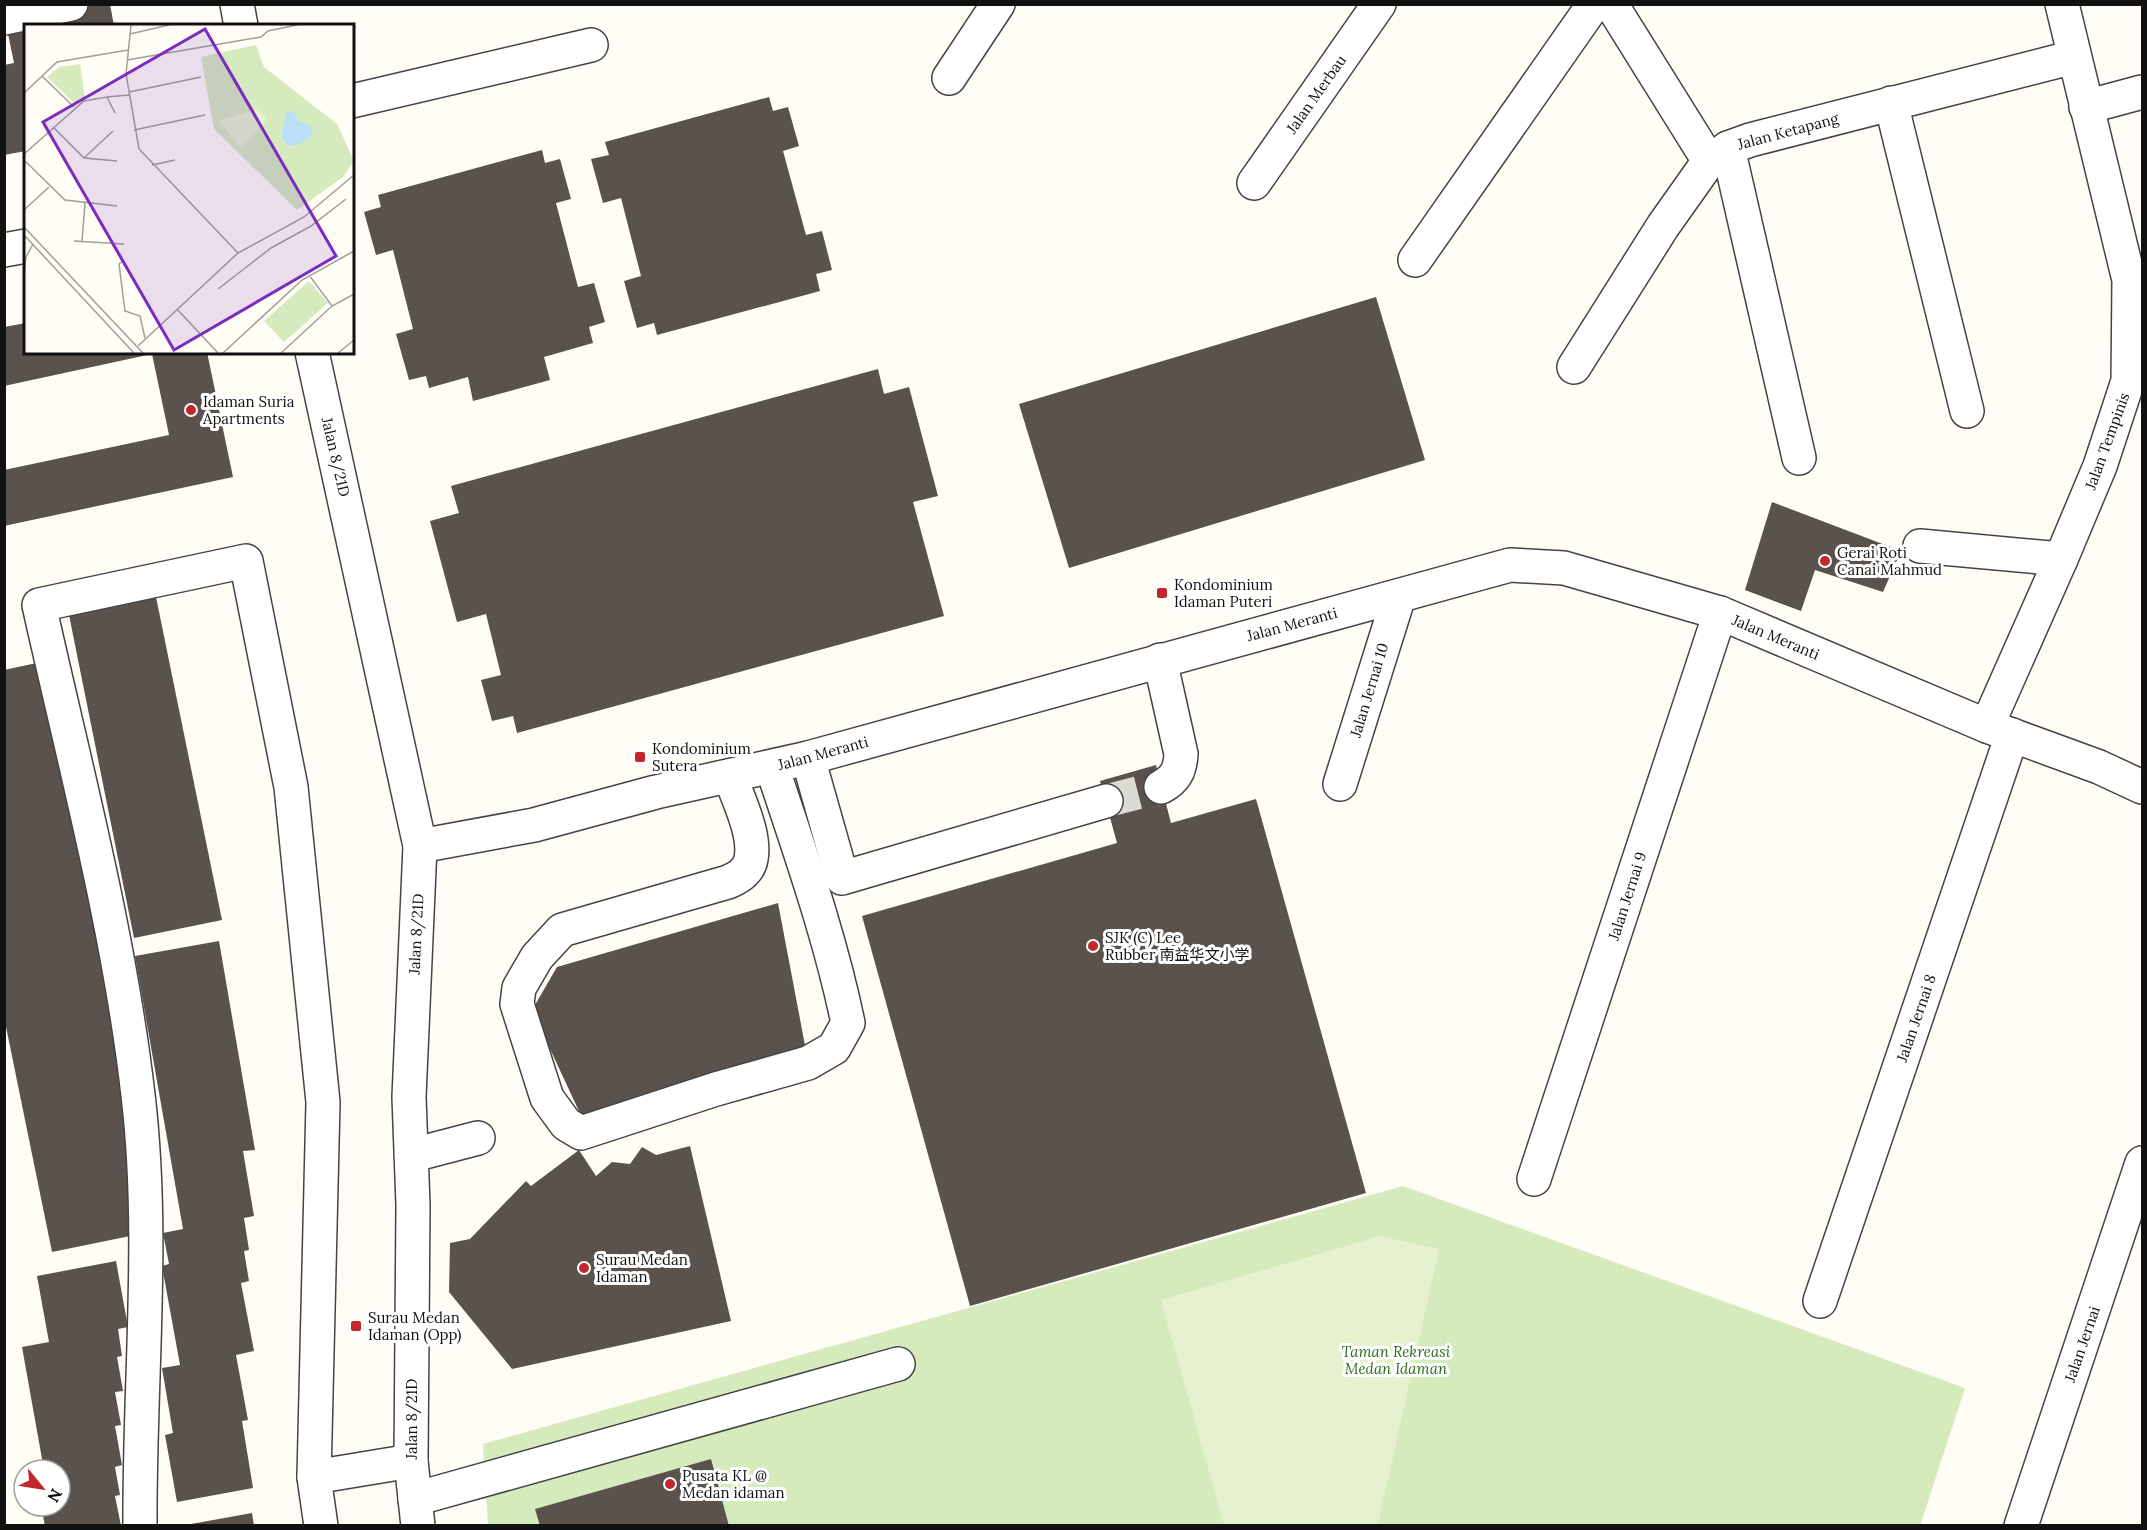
<svg xmlns="http://www.w3.org/2000/svg" width="2147" height="1530" font-family="Lora,'Noto Sans SC',serif">
<style>
.green{fill:#d5ebbd}
.pitch{fill:#e6f2cf}
.building{fill:#5a524d}
.lines{fill:none;stroke-linecap:round;stroke-linejoin:round}
.minor-tunnel{stroke:#dbdad3;stroke-width:33;stroke-dasharray:33 16;stroke-linecap:butt}
.minor-casing{stroke:#444;stroke-width:36}
.minor{stroke:#fff;stroke-width:33}
.poi-dot{fill:#c4262e;stroke:#fff;stroke-width:2}
.labels{text-anchor:middle;dominant-baseline:central;stroke-width:6;stroke-linejoin:round;paint-order:stroke}
.street-label{font-size:15px;fill:#111;stroke:#fff}
.poi-label{font-size:15px;fill:#111;stroke:#fff;text-anchor:start}
.park-label{font-size:15px;font-style:italic;fill:#2f6b1f;stroke:#fff}
.inset-road{fill:none;stroke:#a09f9a;stroke-width:1.5}
.view{fill:#7b2cbf;fill-opacity:0.15;stroke:#7b2cbf;stroke-width:3}
.inset-edge{fill:none;stroke:#111;stroke-width:3}
</style>
<rect width="100%" height="100%" fill="#fffdf5"/>
<!-- green -->
<path class="green" d="M1403,1186L1965,1388L1920,1526L488,1525L483,1444Z"/>
<!-- pitch -->
<path class="pitch" d="M1380,1236L1439,1249L1378,1525H1224L1161,1300Z"/>
<!-- building -->
<g class="building">
<path d="M99,4H110L114,26H26V151L4,155V65L14,63L6,24Z"/>
<path d="M769,97L773,111L788,107L799,146L783,151L806,235L822,231L832,270L816,274L820,291L657,335L654,323L637,328L624,281L641,276L621,198L603,203L591,159L609,155L605,142Z"/>
<path d="M542,150L545,163L560,159L571,199L556,203L578,287L594,283L605,322L589,327L593,343L544,357L550,380L473,401L468,377L429,388L426,376L409,380L396,334L413,329L393,250L376,255L364,212L381,207L378,195Z"/>
<path d="M1376,297L1425,460L1069,568L1019,404Z"/>
<path d="M26,323V352H207L233,477L4,526V470L169,435L152,354L4,386V327Z"/>
<path d="M878,369L884,394L909,387L938,496L913,502L944,616L517,733L513,716L492,721L481,680L501,675L486,614L457,622L430,521L459,513L451,486Z"/>
<path d="M1772,502L1901,551L1883,592L1815,570L1801,611L1745,590Z"/>
<path d="M155,592L222,920L134,938L68,610Z"/>
<path d="M46,661L126,1061L135,1235L52,1252L4,1017V670Z"/>
<path d="M1156,765L1171,823L1256,799L1366,1193L970,1306L862,916L1117,843L1100,781Z"/>
<path d="M778,903L807,1056L584,1122L532,1010L557,967Z"/>
<path d="M219,941L255,1150L243,1151L254,1216L244,1218L249,1250L244,1251L249,1281L241,1283L254,1351L236,1355L248,1420L242,1421L253,1488L177,1502L165,1435L173,1433L162,1368L180,1365L162,1266L169,1264L163,1233L183,1229L135,956Z"/>
<path d="M690,1146L731,1321L512,1369L449,1292L450,1243L470,1239L526,1181L531,1186L579,1150L596,1176L612,1162L630,1164L642,1147L656,1155Z"/>
<path d="M116,1261L128,1327L118,1329L122,1356L117,1357L123,1391L115,1392L121,1425L115,1426L122,1465L115,1467L120,1495L115,1496L121,1526H45L41,1506H60V1470H44L22,1347L49,1342L37,1276Z"/>
<path d="M711,1459L729,1526H540L535,1509Z"/>
<path d="M252,1513L254,1526H191V1524Z"/>
</g>
<g class="lines">
<!-- minor-tunnel -->
<path class="minor-tunnel" d="M1106,801L1161,787"/>
<!-- minor casing -->
<g class="minor-casing">
<g id="minor">
<path d="M237,4L241,26"/>
<path d="M1611,4L1709,161"/>
<path d="M4,18L71,4"/>
<path d="M949,78L998,4"/>
<path d="M352,101L591,45"/>
<path d="M1891,103L1967,411"/>
<path d="M2086,107L2142,92"/>
<path d="M1728,148L1799,458"/>
<path d="M1254,183L1379,4"/>
<path d="M4,250L26,246"/>
<path d="M1415,260L1594,4"/>
<path d="M312,352L420,846L409,1097L413,1205L411,1461L418,1526"/>
<path d="M1574,367L1663,226L1709,161L1728,148L1750,140L2074,57"/>
<path d="M1920,546L2061,559L2100,466L2128,381L2129,280L2062,4"/>
<path d="M1160,660L1181,754C1180,770 1176,779 1161,787"/>
<path d="M1987,726L2061,559"/>
<path d="M808,758L842,878L1106,801"/>
<path d="M730,776C738,799 756,834 751,859C749,871 738,878 728,882L562,930L537,957L519,988L517,1004L547,1098L566,1124L581,1133L716,1089L808,1063L834,1048L848,1023C830,936 800,852 772,767"/>
<path d="M1340,784L1399,596"/>
<path d="M420,846L534,825L656,792L808,758L1510,565L1564,568L1720,613L1987,726L2099,767L2142,787"/>
<path d="M413,1155L478,1138"/>
<path d="M1534,1179L1720,613"/>
<path d="M1820,1301L2012,735"/>
<path d="M314,1477L411,1461"/>
<path d="M415,1499L898,1364"/>
<path d="M140,1526C139,1383 155,1237 138,1095C119,930 75,767 39,605L246,561L291,787L323,1102L314,1477L321,1526"/>
<path d="M2021,1526L2142,1163"/>
</g>
</g>
<!-- minor -->
<use href="#minor" class="minor"/>
</g>
<!-- markers -->
<g class="poi-dot">
<circle cx="191" cy="410" r="6"/>
<circle cx="1825" cy="561" r="6"/>
<rect x="1156" y="587" width="12" height="12" rx="3"/>
<rect x="634" y="751" width="12" height="12" rx="3"/>
<circle cx="1093" cy="946" r="6"/>
<circle cx="584" cy="1268" r="6"/>
<rect x="350" y="1320" width="12" height="12" rx="3"/>
<circle cx="670" cy="1484" r="6"/>
</g>
<g class="labels">
<!-- street labels -->
<g class="street-label">
<text transform="translate(1316 94) rotate(-55)">Jalan Merbau</text>
<text transform="translate(1788 131) rotate(-15)">Jalan Ketapang</text>
<text transform="translate(2107 441) rotate(-70)">Jalan Tempinis</text>
<text transform="translate(336 457) rotate(77)">Jalan 8/21D</text>
<text transform="translate(1292 624) rotate(-15)">Jalan Meranti</text>
<text transform="translate(1776 637) rotate(23)">Jalan Meranti</text>
<text transform="translate(1369 690) rotate(-73)">Jalan Jernai 10</text>
<text transform="translate(823 753) rotate(-15)">Jalan Meranti</text>
<text transform="translate(1627 896) rotate(-72)">Jalan Jernai 9</text>
<text transform="translate(416 934) rotate(-87)">Jalan 8/21D</text>
<text transform="translate(1916 1018) rotate(-71)">Jalan Jernai 8</text>
<text transform="translate(2082 1344) rotate(-71)">Jalan Jernai</text>
<text transform="translate(411 1419) rotate(-90)">Jalan 8/21D</text>
</g>
<!-- poi labels -->
<g class="poi-label">
<text x="203" y="401">Idaman Suria<tspan x="203" dy="17">Apartments</tspan></text>
<text x="1837" y="552">Gerai Roti<tspan x="1837" dy="17">Canai Mahmud</tspan></text>
<text x="1174" y="584">Kondominium<tspan x="1174" dy="17">Idaman Puteri</tspan></text>
<text x="652" y="748">Kondominium<tspan x="652" dy="17">Sutera</tspan></text>
<text x="1105" y="937">SJK (C) Lee<tspan x="1105" dy="17">Rubber 南益华文小学</tspan></text>
<text x="596" y="1259">Surau Medan<tspan x="596" dy="17">Idaman</tspan></text>
<text x="368" y="1317">Surau Medan<tspan x="368" dy="17">Idaman (Opp)</tspan></text>
<text x="682" y="1475">Pusata KL @<tspan x="682" dy="17">Medan idaman</tspan></text>
</g>
<!-- park labels -->
<g class="park-label">
<text x="1396" y="1351">Taman Rekreasi<tspan x="1396" dy="17">Medan Idaman</tspan></text>
</g>
</g>
<!-- overview -->
<g transform="translate(24 24)">
<rect width="330" height="330" fill="#fffdf5"/>
<path d="M232,21L240,43L313,100L330,137L319,153L273,186L190,105L177,33ZM56,40L61,74L51,80L23,53L35,43ZM285,257L304,279L260,318L240,297Z" fill="#d5ebbd"/>
<path d="M233,85L244,95L217,123L194,97Z" fill="#e6f2cf"/>
<path d="M263,87L270,88L273,96L288,103V111L275,121H263L257,112Z" fill="#b9e0f7"/>
<path class="inset-road" d="M107,1L102,50L115,125L214,229M106,10L145,1M103,36L237,13L244,7L273,1M18,52L50,83M105,68L177,53M0,69L33,38L104,26M83,73L105,71M29,103L60,134L93,137M110,106L181,91M0,130L60,77L83,73L91,89M60,134L89,107M0,136L41,176L93,182M128,141L151,136M0,186L25,163M0,203L119,329M0,211L110,329M50,217L100,220M58,217L61,179M99,237L95,240L101,287L116,292L121,314M0,249L2,233L9,220M285,251L308,282M194,265L247,224L287,202L322,175M153,285L194,329M114,322L214,229L280,193L330,151M199,329L278,256L330,227M257,329L308,282L330,270M314,329L330,316"/>
<path class="view" d="M181,5L312,232L150,326L19,98Z"/>
<rect width="330" height="330" class="inset-edge"/>
</g>
<!-- border -->
<rect width="2147" height="1530" fill="none" stroke="#111111" stroke-width="12"/>
<!-- north arrow -->
<g transform="translate(42 1488) rotate(120)"><circle r="28" fill="#ffffff" stroke="#a0a0a0" stroke-width="1.5"/>
<path d="M0-4.5L10 22L0 15L-10 22Z" fill="#c4262e"/>
<text y="-9" font-size="16" font-weight="bold" text-anchor="middle" fill="#111111">N</text>
</g>
</svg>
